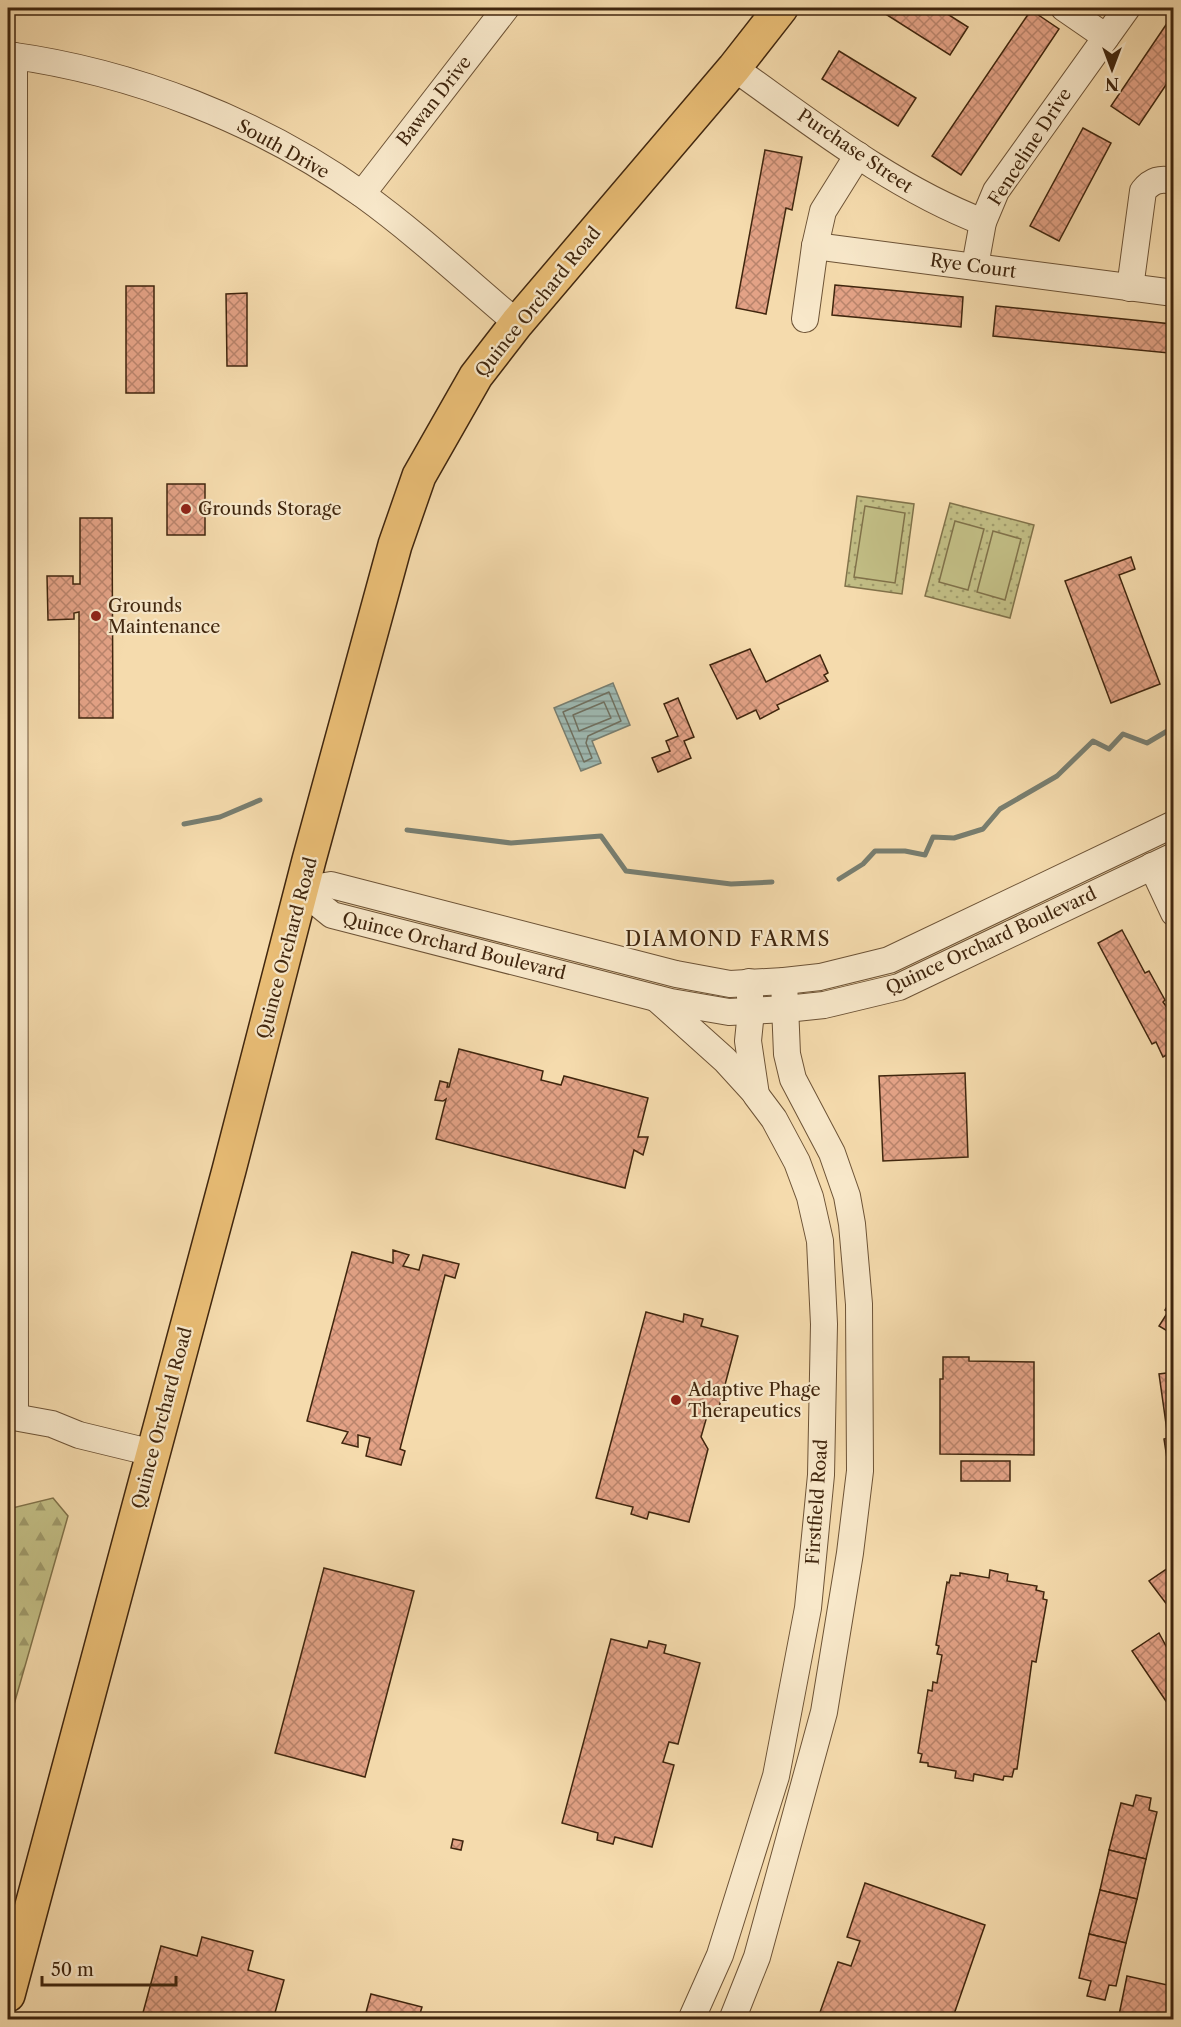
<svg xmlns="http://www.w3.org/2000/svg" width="1181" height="2027" font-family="'Libre Caslon Text',serif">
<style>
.forest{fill:url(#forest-firs);stroke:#81724a;stroke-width:1.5}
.park{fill:url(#park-dots);stroke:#81724a;stroke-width:1.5}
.pitch{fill:#c2be85;stroke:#81724a;stroke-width:1.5}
.water{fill:url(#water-rules);stroke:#787e70;stroke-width:1.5}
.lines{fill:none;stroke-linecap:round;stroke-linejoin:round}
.shore{stroke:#6f7060;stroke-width:1.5}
.stream{stroke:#787e70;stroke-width:5}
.building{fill:url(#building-cross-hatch);stroke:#40260e;stroke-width:1.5}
.minor-casing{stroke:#6d5336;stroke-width:28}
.major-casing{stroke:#40260e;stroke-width:36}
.minor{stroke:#f8e8ca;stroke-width:26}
.major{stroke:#eabe76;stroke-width:33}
.poi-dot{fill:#8f2418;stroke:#f8e8ca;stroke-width:2}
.labels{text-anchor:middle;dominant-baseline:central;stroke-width:4.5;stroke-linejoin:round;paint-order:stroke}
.street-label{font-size:18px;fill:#40260e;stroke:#f8e8ca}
.poi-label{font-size:18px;fill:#40260e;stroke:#f8e8ca;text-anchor:start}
.neighbourhood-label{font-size:20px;letter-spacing:1.5px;fill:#40260e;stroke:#f8e8ca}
</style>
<defs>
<pattern id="forest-firs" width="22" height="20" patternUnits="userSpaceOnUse" patternTransform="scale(1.5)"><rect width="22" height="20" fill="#c2be85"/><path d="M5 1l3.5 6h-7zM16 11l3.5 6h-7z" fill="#9f9a6b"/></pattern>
<pattern id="park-dots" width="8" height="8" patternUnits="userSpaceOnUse" patternTransform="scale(1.5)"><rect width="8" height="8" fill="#c2be85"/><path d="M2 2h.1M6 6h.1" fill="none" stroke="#9f9a6b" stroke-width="1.8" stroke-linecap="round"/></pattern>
<pattern id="water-rules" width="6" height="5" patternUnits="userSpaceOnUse" patternTransform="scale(1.5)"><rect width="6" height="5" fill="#9eb9b2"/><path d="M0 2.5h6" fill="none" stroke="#82968f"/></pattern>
<pattern id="building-cross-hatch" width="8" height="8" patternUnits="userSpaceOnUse" patternTransform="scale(1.5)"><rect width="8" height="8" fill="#e3a286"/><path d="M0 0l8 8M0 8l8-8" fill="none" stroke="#b9846c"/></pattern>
</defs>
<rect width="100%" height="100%" fill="#f5dbad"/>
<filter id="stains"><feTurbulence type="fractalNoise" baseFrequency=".00333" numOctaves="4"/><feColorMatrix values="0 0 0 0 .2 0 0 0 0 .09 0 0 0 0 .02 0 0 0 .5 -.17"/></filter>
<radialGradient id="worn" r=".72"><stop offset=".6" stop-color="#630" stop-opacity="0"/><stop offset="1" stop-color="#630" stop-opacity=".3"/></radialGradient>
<!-- forest -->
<path class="forest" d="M53,1498L68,1516L13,1708V1737L8,1758V1509Z"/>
<!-- park -->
<g class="park">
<path d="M857,496L914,504L902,594L845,586Z"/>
<path d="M950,503L1034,525L1010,618L925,596Z"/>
</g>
<!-- pitch -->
<g class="pitch">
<path d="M865,506L905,513L895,583L854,577Z"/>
<path d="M955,521L984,529L968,590L939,582Z"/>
<path d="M993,531L1021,539L1005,600L977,592Z"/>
</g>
<!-- water -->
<path class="water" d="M613,683L630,725L592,741L601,763L581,771L554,708Z"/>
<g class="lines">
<!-- shore -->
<g class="shore">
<path d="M609,692L621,721L588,736L586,743L592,758L584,762L563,712Z"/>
<path d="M604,702L611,718L579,731L573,715Z"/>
</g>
<!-- stream -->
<g class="stream">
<path d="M184,824L220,817L260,800"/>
<path d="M407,830L511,843L601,836L626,871L731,884L772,882"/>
<path d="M839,879L863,864L875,851H905L925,855L933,837L954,838L983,829L1000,809L1057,776L1093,741L1109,749L1123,734L1147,743L1174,727"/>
</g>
</g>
<!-- building -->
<g class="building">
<path d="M876,8H938L968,27L950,55Z"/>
<path d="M1031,10L1059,29L961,175L932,156Z"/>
<path d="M1174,13V73L1139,125L1111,106Z"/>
<path d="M839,51L916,98L898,126L822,79Z"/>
<path d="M1083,128L1111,143L1059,241L1030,226Z"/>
<path d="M765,150L802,157L792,210L786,208L766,314L736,308Z"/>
<path d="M835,285L963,297L961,327L832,315Z"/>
<rect x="126" y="286" width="28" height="107"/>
<path d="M247,293V366H227L226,294Z"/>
<path d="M996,306L1172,324L1169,353L993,336Z"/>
<rect x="167" y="484" width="38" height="51"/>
<path d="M80,518H112L113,718H79V612L74,613V619L48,620L47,576H73V584H80Z"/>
<path d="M1131,557L1135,569L1119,575L1160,684L1111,703L1065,581Z"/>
<path d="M750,649L766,682L820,655L828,673L824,675L828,681L777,705L779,709L760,719L756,710L737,719L710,665Z"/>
<path d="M678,698L694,737L684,741L691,758L658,772L652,758L670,751L666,741L678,736L664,704Z"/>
<path d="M1122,930L1145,973L1149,971L1165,1000L1163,1002L1174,1017V1051L1163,1057L1156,1042L1152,1044L1098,943Z"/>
<path d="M459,1049L543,1071L541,1080L561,1085L564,1076L648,1098L638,1137H648L643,1155L634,1150L625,1188L436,1139L446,1099L443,1101L435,1100L440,1081L448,1083L447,1087H449Z"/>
<path d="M965,1073L968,1157L883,1161L879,1076Z"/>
<path d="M393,1250L409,1255L403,1266L419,1270L423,1255L459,1264L455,1278L445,1275L400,1449L405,1451L401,1465L366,1456L370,1438L358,1435V1447L342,1443L348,1432L307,1421L352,1252L393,1263Z"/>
<path d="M1174,1288V1335L1159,1326L1168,1312L1165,1310L1173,1297L1170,1294Z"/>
<path d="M646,1312L683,1322L684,1314L703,1319L701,1326L738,1336L718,1411L707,1416L701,1437L708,1449L689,1522L649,1512L647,1519L631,1514L633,1507L596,1498Z"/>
<path d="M943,1357H969V1361L1034,1362V1455L940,1454V1379H943Z"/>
<path d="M1174,1372V1504L1164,1439L1168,1438L1159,1374Z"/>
<rect x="961" y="1461" width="49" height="20"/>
<path d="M1174,1564V1602L1168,1606L1149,1581Z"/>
<path d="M324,1568L414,1591L365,1777L275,1753Z"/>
<path d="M990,1570L1008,1574L1007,1581L1037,1586L1036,1590L1044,1592L1043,1599L1047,1600L1036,1662L1032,1661L1017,1769H1014L1012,1777L1004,1776L1003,1780L974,1774L973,1781L955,1778L956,1771L928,1766V1763L920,1762L922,1754L918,1753L928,1690L932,1691L933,1682L937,1683L942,1655L937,1654L939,1646L936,1645L947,1582L949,1583L951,1575L960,1576V1573L989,1578Z"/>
<path d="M1159,1633L1174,1661V1713L1132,1651Z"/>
<path d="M611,1639L647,1648L649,1641L666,1645L664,1653L700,1663L678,1744L669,1742L663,1762L674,1765L652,1847L615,1837L613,1844L597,1840L598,1833L562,1823Z"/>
<path d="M1136,1795L1151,1798L1149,1810L1157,1812L1146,1859L1109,1850L1121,1803L1133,1806Z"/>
<path d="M453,1839L463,1841L461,1850L451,1848Z"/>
<path d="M1109,1850L1146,1859L1137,1899L1100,1890Z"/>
<path d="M865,1883L985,1925L952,2020H832L819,2015L838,1962L851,1966L860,1941L847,1937Z"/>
<path d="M1100,1890L1137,1899L1126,1943L1089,1934Z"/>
<path d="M1089,1934L1126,1943L1116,1986L1109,1985L1105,2000L1087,1996L1091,1981L1079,1978Z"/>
<path d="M202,1937L253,1951L248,1970L284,1980L273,2020H141L161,1946L197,1956Z"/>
<path d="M1127,1976L1172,1986L1165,2020H1140L1119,2015Z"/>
<path d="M1172,1986L1174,2020H1165Z"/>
<path d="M371,1994L422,2007L418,2020H364Z"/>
<path d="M1038,2013L1058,2017L1057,2020H1037Z"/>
</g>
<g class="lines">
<!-- minor casing -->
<g class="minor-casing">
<g id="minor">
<path d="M1064,8L1106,37"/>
<path d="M8,55C133,72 260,121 363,195C417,234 466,280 517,323"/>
<path d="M14,56L15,1416"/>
<path d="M734,68C813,124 892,187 983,222"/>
<path d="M362,194L506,8"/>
<path d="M815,246L1174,293"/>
<path d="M975,266L983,222L996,191L1127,8"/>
<path d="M1130,288L1143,191C1152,180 1160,178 1174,181"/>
<path d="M805,319L815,246L823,211L858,155"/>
<path d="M1152,866L1174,913"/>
<path d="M301,890L332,915L671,1002L729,1012L786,1009L824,1005L899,987L1174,856"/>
<path d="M301,890L331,885L676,974L730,984L784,981L820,977L889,960L1174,824"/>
<path d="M657,999L725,1060L756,1094"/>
<path d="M8,1416L52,1424L79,1435L153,1453"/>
<path d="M691,2020L720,1955L776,1776L808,1608L821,1475L824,1324L820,1241L810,1197L797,1162L774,1119L756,1095L748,1041L751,1011L749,982"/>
<path d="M732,2020L757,1957L824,1712L850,1553L860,1471L859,1304L852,1224L847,1196L832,1153L793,1079L787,1054L784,981"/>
</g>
</g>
<!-- major casing -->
<g class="major-casing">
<path id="major" d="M8,1995L229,1170L309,860L395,545L419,476L476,376L517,323L734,68L781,8"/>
</g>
<!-- minor -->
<use href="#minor" class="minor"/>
<!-- major -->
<use href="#major" class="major"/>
</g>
<!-- markers -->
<g class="poi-dot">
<circle cx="186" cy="509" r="6"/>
<circle cx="96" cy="616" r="6"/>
<circle cx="676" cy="1400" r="6"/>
</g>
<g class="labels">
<!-- street labels -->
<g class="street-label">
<text transform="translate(434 101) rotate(-52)">Bawan Drive</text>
<text transform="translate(1030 147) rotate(-57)">Fenceline Drive</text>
<text transform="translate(283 149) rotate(29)">South Drive</text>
<text transform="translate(855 151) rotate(34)">Purchase Street</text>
<text transform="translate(973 266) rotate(8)">Rye Court</text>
<text transform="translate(538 302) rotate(-51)">Quince Orchard Road</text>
<text transform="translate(991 941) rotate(-25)">Quince Orchard Boulevard</text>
<text transform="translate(454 946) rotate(14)">Quince Orchard Boulevard</text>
<text transform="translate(287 948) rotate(-75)">Quince Orchard Road</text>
<text transform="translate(162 1418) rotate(-75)">Quince Orchard Road</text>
<text transform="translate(817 1502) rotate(-86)">Firstfield Road</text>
</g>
<!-- poi labels -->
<g class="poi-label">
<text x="198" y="509">Grounds Storage</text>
<text x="108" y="606">Grounds<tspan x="108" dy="21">Maintenance</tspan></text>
<text x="688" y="1390">Adaptive Phage<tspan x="688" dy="21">Therapeutics</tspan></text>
</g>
<!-- neighbourhood labels -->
<g class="neighbourhood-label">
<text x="728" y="939">DIAMOND FARMS</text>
</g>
</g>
<!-- margin -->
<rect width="1181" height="2027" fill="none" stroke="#f5dbad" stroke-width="30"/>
<rect x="9" y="9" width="1163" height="2009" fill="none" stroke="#40260e" stroke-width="3"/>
<rect x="15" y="15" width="1151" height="1997" fill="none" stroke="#40260e" stroke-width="1.5"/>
<!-- north arrow -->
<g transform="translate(1112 69) rotate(180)" stroke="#f8e8ca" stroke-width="4.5" paint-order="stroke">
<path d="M0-4.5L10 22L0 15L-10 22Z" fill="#40260e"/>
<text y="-9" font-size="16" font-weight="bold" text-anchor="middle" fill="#40260e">N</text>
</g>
<!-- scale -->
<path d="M42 1976v9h134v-9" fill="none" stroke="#40260e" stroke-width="3"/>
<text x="51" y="1976" font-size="18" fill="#40260e" stroke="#f8e8ca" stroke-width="4.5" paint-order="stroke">50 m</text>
<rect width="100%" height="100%" filter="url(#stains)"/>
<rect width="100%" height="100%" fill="url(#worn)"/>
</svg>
